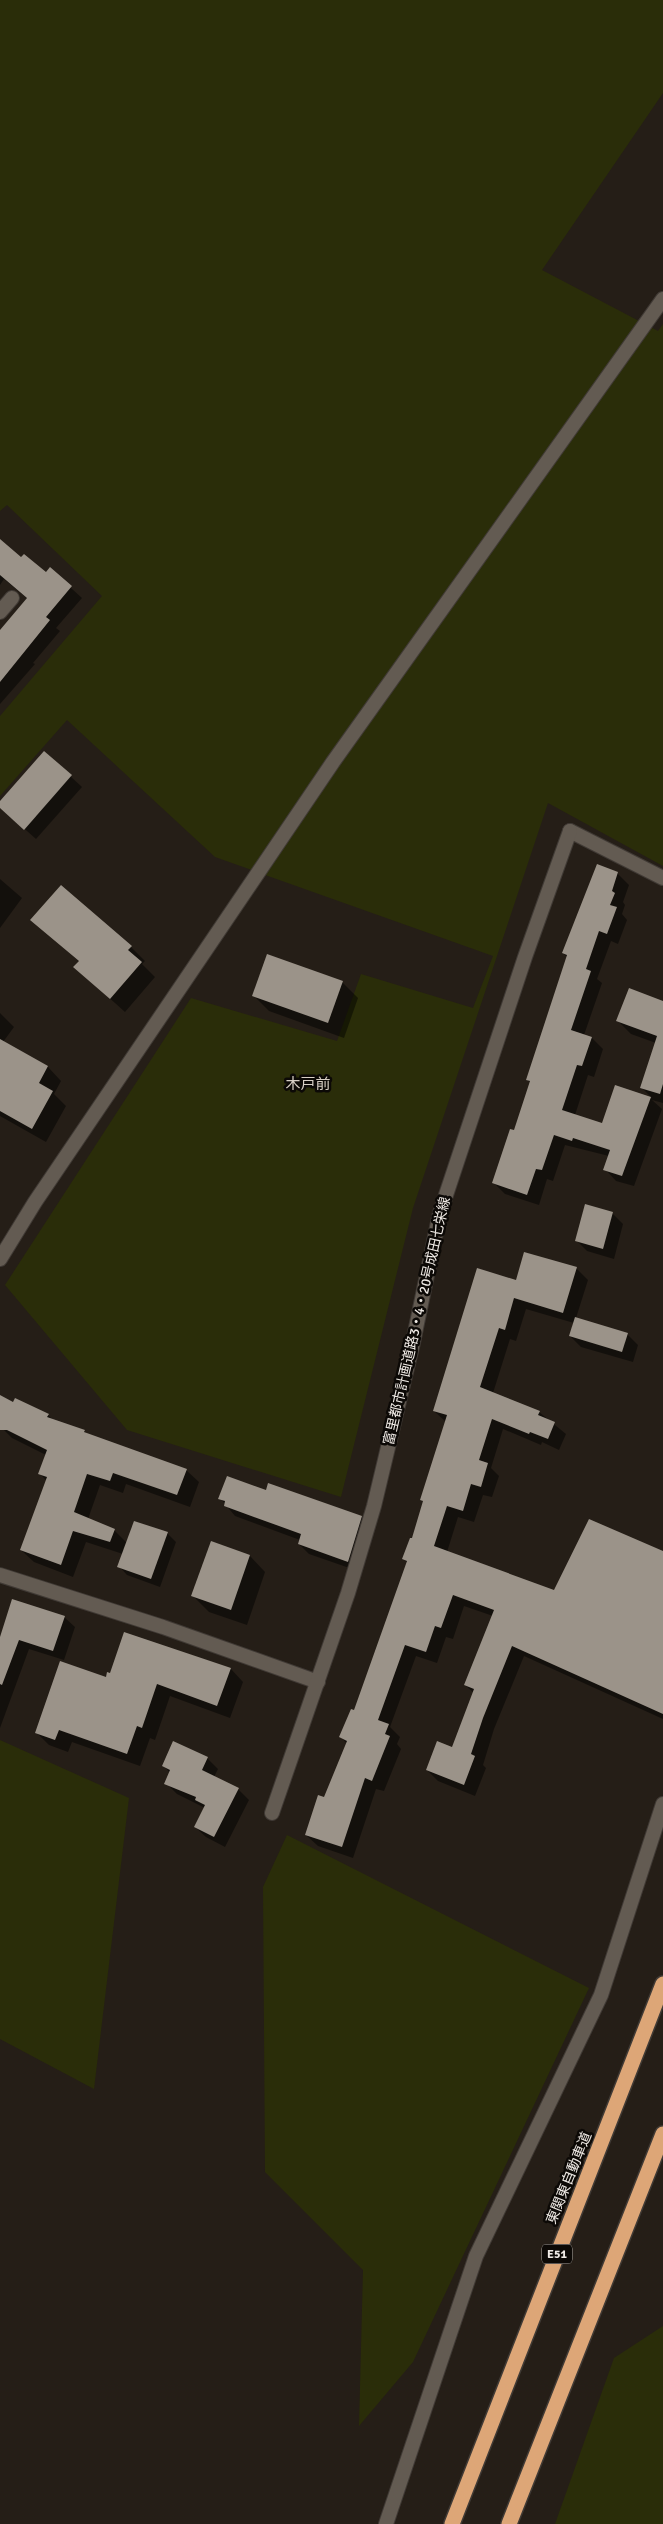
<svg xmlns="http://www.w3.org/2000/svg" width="663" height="2524" font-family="Signika,'Noto Sans JP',sans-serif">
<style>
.green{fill:#2a2d09}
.shadow{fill:#0007}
.building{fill:#9b9389}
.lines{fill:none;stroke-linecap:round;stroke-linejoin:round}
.minor-casing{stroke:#403a35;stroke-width:16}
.tertiary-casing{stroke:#403a35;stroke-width:16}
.motorway-casing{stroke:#403a35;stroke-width:18}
.minor{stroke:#635b52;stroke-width:14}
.tertiary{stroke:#635b52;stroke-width:14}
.motorway{stroke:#dda677;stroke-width:15}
.labels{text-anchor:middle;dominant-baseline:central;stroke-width:5;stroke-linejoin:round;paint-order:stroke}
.shield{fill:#0c0906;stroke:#aca7a3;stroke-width:1}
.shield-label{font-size:12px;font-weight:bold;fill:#f0ebe6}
.street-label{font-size:14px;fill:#f0ebe6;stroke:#0c0906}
.neighbourhood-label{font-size:15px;fill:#d8cfc5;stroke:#0c0906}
</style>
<rect width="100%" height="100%" fill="#251e17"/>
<!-- green -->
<g class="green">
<path d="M0,0H663V93L542,270L658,331L663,324V866L548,803L413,1208L341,1497L127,1430L5,1285L191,998L337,1041L361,974L473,1008L493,956L215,857L67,720L0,796V716L102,596L7,505L0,511Z"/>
<path d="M0,1740L129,1798L94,2089L0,2039Z"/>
<path d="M287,1835L589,1988L413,2362L359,2426L363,2270L265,2172L263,1887Z"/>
<path d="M663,2326V2524H555L614,2358Z"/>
</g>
<!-- shadow -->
<g class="shadow">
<path d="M0,541L22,559L46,574L50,569L82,598L56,628L60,631L33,663L35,664L0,704V633L28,599L4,579L0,585Z"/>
<path d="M45,753L82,787L36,839L0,807V803Z"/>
<path d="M617,873L629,885L623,902L625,905L622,914L627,920L618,944L611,941L597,979L602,983L584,1035L592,1038L603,1049L594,1077L588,1075L575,1115L603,1125L616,1086L652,1098L641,1087L656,1043L631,1034L618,1021L663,1002V1103L652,1100L662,1109L634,1186L616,1181L605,1169L609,1156L565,1145L553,1181L547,1179L539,1205L505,1194L493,1182L515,1132L531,1083L528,1080L568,958L563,953Z"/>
<path d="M0,879L22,898L0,928Z"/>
<path d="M32,920L131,947L145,961L142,964L155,977L125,1012L75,967L80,962Z"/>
<path d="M342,982L358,998L344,1038L269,1011L253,995Z"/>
<path d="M0,1013L14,1027L3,1042L48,1067L61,1081L54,1094L66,1106L46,1142L0,1116Z"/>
<path d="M612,1213L623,1224L614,1259L587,1251L576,1240Z"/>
<path d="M525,1253L577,1269L588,1280L576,1318L627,1334L638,1345L633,1362L581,1347L570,1336L574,1323L526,1309L516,1341L510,1339L493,1393L539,1412L566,1434L559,1450L542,1442L541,1445L503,1429L491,1468L499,1476L492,1497L483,1495L474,1522L458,1517L447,1552L554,1592L663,1553V1719L524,1656L494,1729L483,1765L486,1768L475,1796L438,1781L427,1770L453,1748L474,1693L465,1685L493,1616L464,1606L453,1639L446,1637L437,1663L416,1656L390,1727L400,1737L397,1744L401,1749L384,1791L376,1789L353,1858L318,1846L306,1835L325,1798L347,1744L341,1737L355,1712L408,1563L403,1559L413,1540L424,1502L422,1500L446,1422L434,1411L517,1281Z"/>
<path d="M48,1415L53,1420L84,1431L89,1436L186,1470L199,1482L190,1507L126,1484L123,1493L100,1485L88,1519L114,1530L127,1543L167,1533L176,1542L160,1587L127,1575L119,1566L123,1554L86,1542L73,1577L34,1562L21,1550L47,1481L40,1474L46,1455L12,1438L0,1426Z"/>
<path d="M220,1498L361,1517L371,1527L358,1571L309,1554L299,1544L300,1540L235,1516Z"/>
<path d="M250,1556L265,1572L247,1625L209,1612L193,1596Z"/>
<path d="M64,1617L75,1627L64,1660L29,1649L0,1728V1641Z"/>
<path d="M125,1634L231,1669L243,1682L230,1718L170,1696L155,1740L150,1738L140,1766L72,1742L68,1752L49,1745L37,1733L111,1675Z"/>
<path d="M207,1758L218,1769L214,1777L238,1789L249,1800L225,1847L206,1837L195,1827L205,1808L177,1794L166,1783L170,1773L164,1766Z"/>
</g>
<!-- building -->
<g class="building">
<path d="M0,539L21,557L24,554L46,572L50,567L72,586L46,617L50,620L0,682V630L27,598L0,575Z"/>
<path d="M44,751L72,775L24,830L0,808V801Z"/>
<path d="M597,864L618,872L612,891L615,893L610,905L617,907L607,934L599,931L586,969L591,971L571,1030L592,1037L582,1066L577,1065L562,1110L602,1123L615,1085L651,1097L622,1176L603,1170L610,1150L573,1138L572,1141L554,1135L542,1170L536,1169L527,1195L492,1183L510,1129L514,1130L530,1081L526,1080L567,955L562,953Z"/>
<path d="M61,885L132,946L128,950L142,962L110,999L73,967L79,961L30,920Z"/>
<path d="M267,954L343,981L328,1023L252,996Z"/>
<path d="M629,988L663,1001V1084L660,1094L640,1088L657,1036L616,1021Z"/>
<path d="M0,1039L48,1066L39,1083L53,1091L32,1129L0,1111Z"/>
<path d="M585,1204L613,1212L603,1249L575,1241Z"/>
<path d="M524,1252L577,1267L563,1313L514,1298L505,1330L499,1328L480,1387L540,1411L538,1415L555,1422L548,1439L530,1432L529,1434L492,1419L479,1460L488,1463L481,1487L471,1484L463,1511L447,1506L434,1546L554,1590L589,1519L663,1551V1714L512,1646L483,1718L471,1754L475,1756L464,1785L426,1770L437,1741L452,1747L474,1689L464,1685L494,1610L453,1595L441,1628L435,1626L426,1652L405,1645L378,1720L389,1724L385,1734L390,1736L372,1781L365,1778L342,1847L305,1835L318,1795L324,1797L347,1741L339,1737L351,1709L354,1710L407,1561L402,1559L410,1538H412L423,1501L420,1500L447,1415L433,1411L477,1268L516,1280Z"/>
<path d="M575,1317L628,1333L622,1352L569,1336Z"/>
<path d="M0,1395L13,1402L15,1398L49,1414L47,1417L85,1430L84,1432L187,1469L177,1495L113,1473L110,1481L87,1474L74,1512L115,1529L110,1542L73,1531L61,1565L20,1550L47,1477L38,1474L47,1450L7,1430H0Z"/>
<path d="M227,1476L266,1490L268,1483L362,1516L348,1562L298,1544L301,1534L224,1506L225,1501L218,1499Z"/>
<path d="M134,1521L168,1532L151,1579L117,1567Z"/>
<path d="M211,1541L250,1555L231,1610L191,1596Z"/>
<path d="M12,1599L65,1616L53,1651L19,1640L2,1685L0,1684V1637Z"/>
<path d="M124,1632L231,1668L217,1706L157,1684L142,1728L137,1726L127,1754L59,1730L55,1740L35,1733L60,1661L106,1677L107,1672L110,1673Z"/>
<path d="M173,1741L208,1757L202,1770L239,1788L214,1837L194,1827L205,1805L195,1800L196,1797L164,1784L170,1770L162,1766Z"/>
</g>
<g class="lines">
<!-- minor casing -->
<g class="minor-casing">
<g id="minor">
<path d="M0,612L12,598"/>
<path d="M570,831L663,878"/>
<path d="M0,1575L163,1627L318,1682"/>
<path d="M386,2524L476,2256L601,1995L663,1804"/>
</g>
</g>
<!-- tertiary casing -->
<g class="tertiary-casing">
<g id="tertiary">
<path d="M0,1259L35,1202L333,762L663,299"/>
<path d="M272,1813L348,1593L374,1506L412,1347L440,1213L525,957L570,831"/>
</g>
</g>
<!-- motorway casing -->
<g class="motorway-casing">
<g id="motorway">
<path d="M452,2524L663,1984"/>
<path d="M509,2524L663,2134"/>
</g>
</g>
<!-- minor -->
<use href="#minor" class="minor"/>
<!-- tertiary -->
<use href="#tertiary" class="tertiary"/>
<!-- motorway -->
<use href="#motorway" class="motorway"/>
</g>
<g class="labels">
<!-- shield labels -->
<rect class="shield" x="542" y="2244.5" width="30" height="19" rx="4"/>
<g class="shield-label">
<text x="557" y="2254">E51</text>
</g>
<!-- street labels -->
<g class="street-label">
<text transform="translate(417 1321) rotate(-77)">富里都市計画道路3・4・20号成田七栄線</text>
<text transform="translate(569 2178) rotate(-68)">東関東自動車道</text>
</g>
<!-- neighbourhood labels -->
<g class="neighbourhood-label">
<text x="308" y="1084">木戸前</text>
</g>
</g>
</svg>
